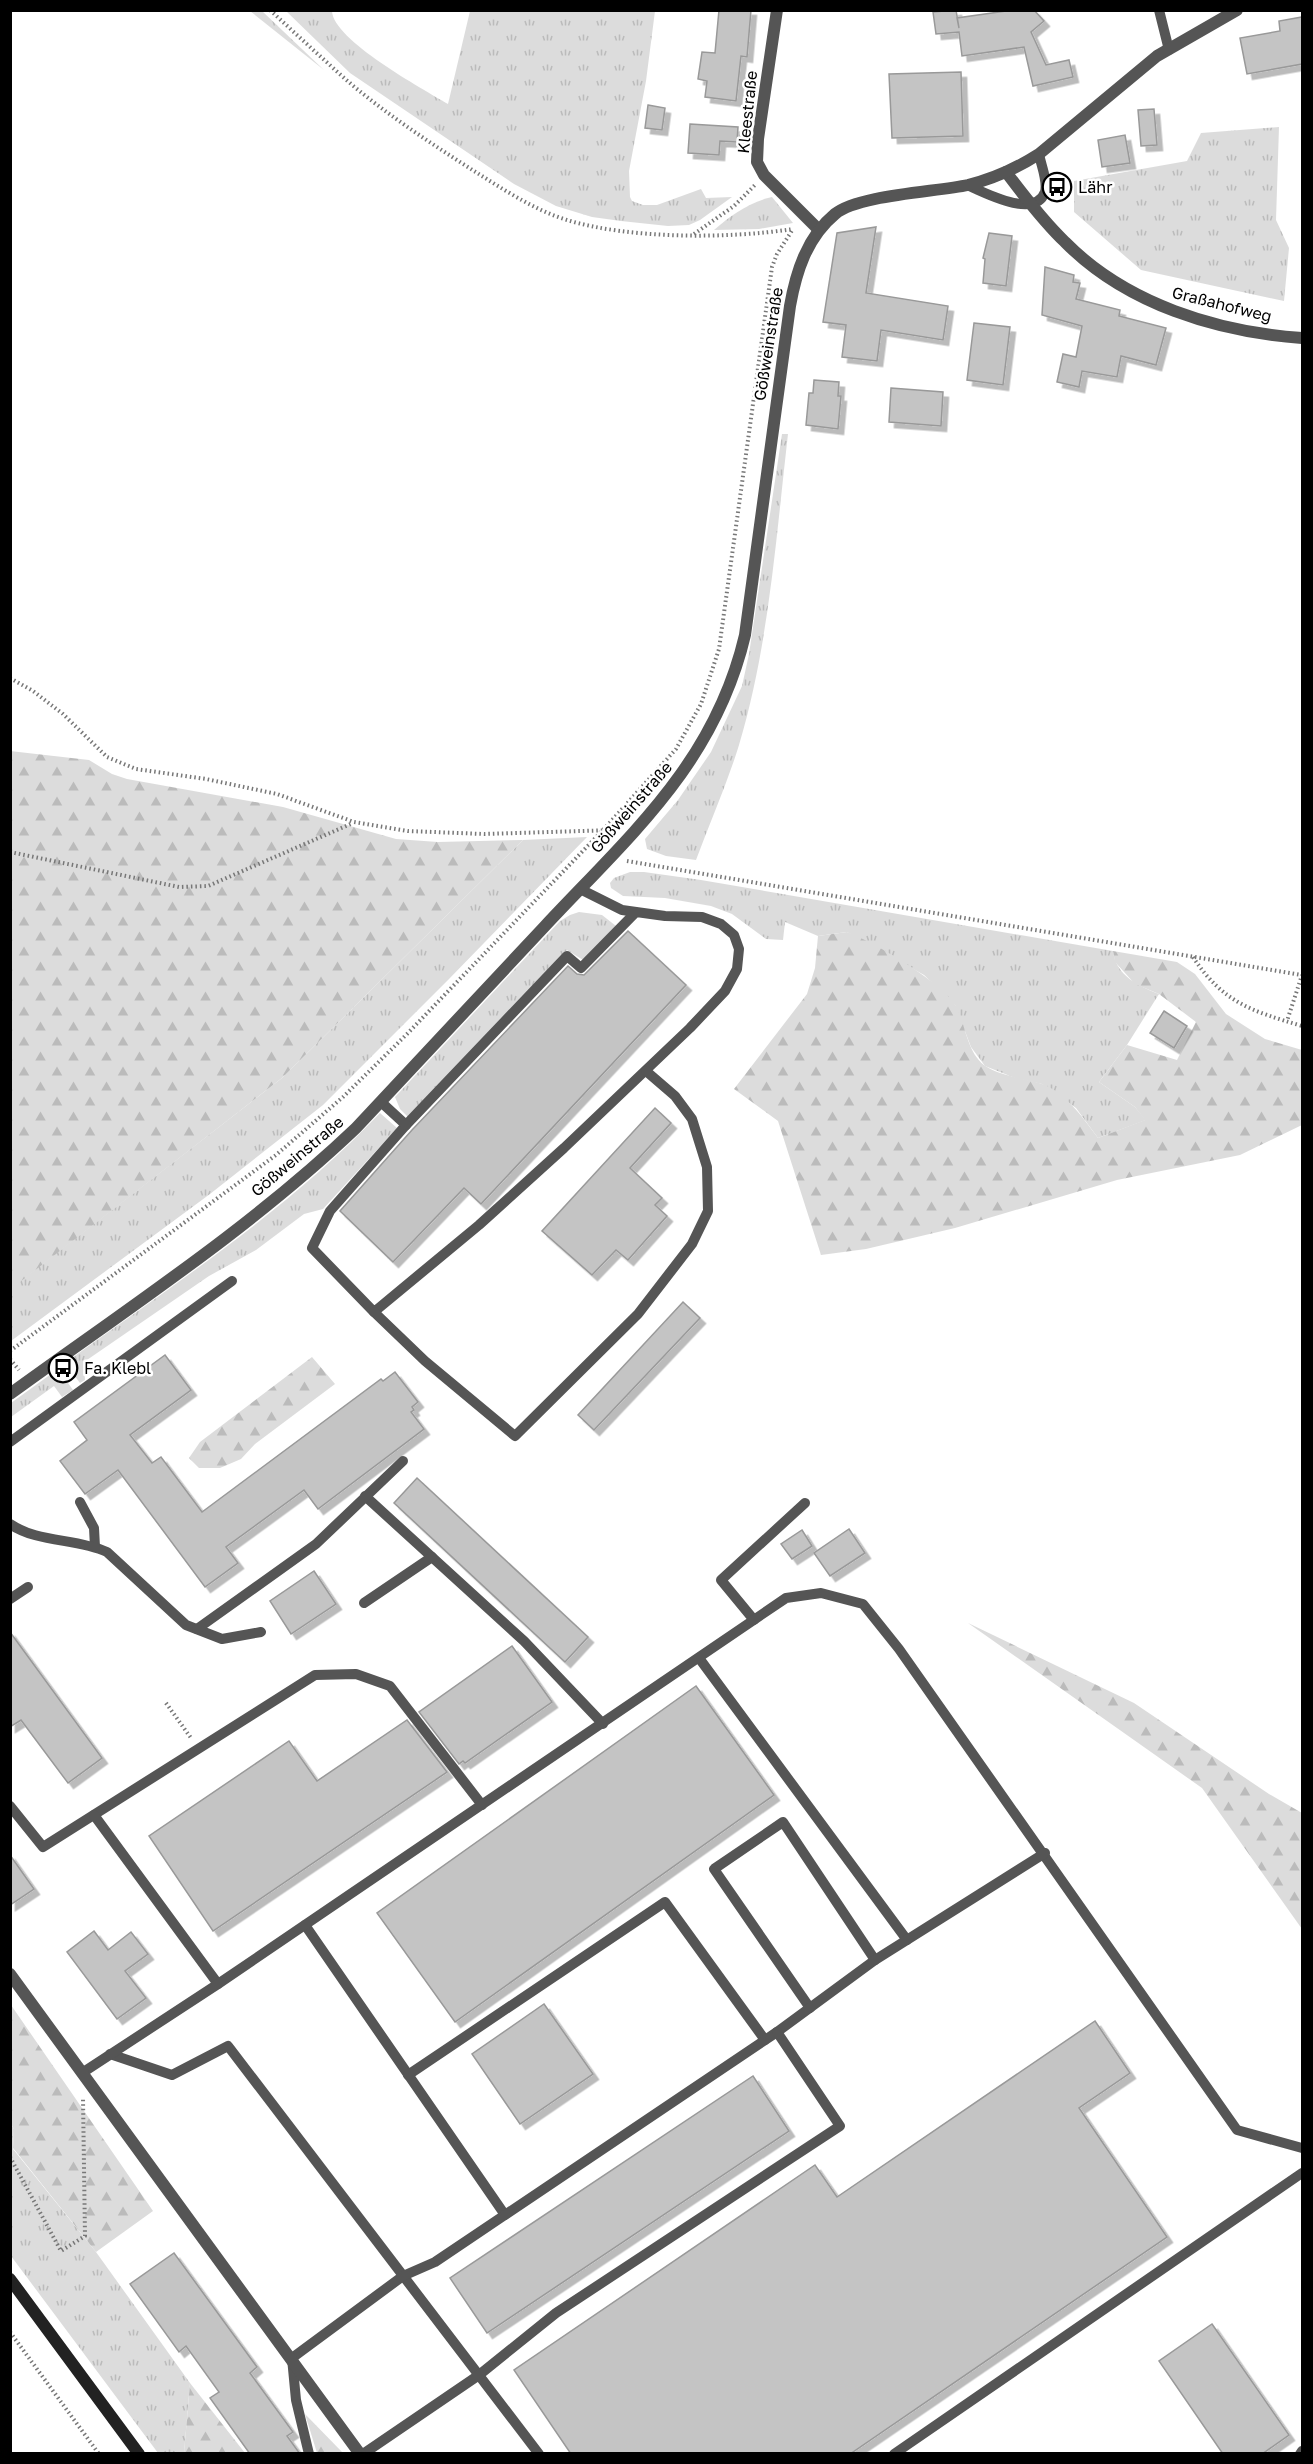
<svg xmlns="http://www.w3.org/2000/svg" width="1313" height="2464" font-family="'Golos Text',sans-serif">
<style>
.grass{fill:url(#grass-tufts)}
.forest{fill:url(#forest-firs)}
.building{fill:#c4c4c4;stroke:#999;stroke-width:1.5;filter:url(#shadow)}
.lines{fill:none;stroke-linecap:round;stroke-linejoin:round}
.path{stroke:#777;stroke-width:4;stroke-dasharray:1.5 3;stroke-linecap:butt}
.service{stroke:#555;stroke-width:10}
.minor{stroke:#555;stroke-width:12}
.secondary{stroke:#222;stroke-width:12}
.labels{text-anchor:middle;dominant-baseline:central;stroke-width:5;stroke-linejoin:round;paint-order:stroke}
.street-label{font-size:16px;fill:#000;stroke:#fff}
.poi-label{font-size:16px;fill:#000;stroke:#fff;text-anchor:start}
</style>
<defs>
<pattern id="grass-tufts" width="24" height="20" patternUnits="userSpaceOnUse" patternTransform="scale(1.5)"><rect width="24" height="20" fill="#dcdcdc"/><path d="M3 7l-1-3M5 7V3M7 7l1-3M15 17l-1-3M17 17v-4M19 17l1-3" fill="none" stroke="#bbb"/></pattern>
<pattern id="forest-firs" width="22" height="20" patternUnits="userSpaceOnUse" patternTransform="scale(1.5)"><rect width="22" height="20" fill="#dcdcdc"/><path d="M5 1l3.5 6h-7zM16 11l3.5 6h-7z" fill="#bbb"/></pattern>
<filter id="shadow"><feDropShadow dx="5.5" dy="5.5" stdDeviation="0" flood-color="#0004"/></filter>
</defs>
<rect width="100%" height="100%" fill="#fff"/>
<!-- grass -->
<g class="grass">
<path d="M250,11H262L324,70Z"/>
<path d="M286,11H332C333,40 423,89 448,104L470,11H655L646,81L629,171L630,197L632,201L643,205H657L701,189L706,198L732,197L700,220L689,225L668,226L621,221L592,217L556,206L514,184L350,73Z"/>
<path d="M1279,127L1276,220L1289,248L1284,301L1141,270L1074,212V181L1187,161L1201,133Z"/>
<path d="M772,197L793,223L759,229L714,230C731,215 750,202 772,197Z"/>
<path d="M782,434H788C776,537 769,645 739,745C727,784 710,822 696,860L666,856L647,849L645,839L678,800L711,752L742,686L749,654Z"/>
<path d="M587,837L449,979L323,1105L210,1194L11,1341L10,1289L282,1078L523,840Z"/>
<path d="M630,872H644L701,880L1113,951C1116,976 1139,986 1159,994L1127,1045L1099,1082L1135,1107L1146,1120L1098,1138L1076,1108L1042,1084L1015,1078L985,1066L971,1047L955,1005L924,975L847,932L818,936L785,922L783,940L766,939L732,914L711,906L665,898L623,896L611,888L610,883L614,878Z"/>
<path d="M579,912L602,915L616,926L583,960L567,950L408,1117L400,1109L395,1097L560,921L570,915Z"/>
<path d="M380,1113L397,1128L323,1209L304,1214L256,1250L209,1276L84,1362L85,1380L80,1383L65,1363C173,1285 288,1210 380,1113Z"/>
<path d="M58,1369L73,1390L62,1397L54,1386L11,1417V1403Z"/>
<path d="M10,2122L14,2129L13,2149L96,2252L190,2383L184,2453H158L11,2256Z"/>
</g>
<!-- forest -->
<g class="forest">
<path d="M10,751L89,760L112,774L127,779L283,807L396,839L438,842L523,840L282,1078L11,1289Z"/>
<path d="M847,932C874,942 942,982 956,1006C966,1025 967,1055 987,1067C1002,1076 1022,1078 1039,1083C1064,1090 1084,1119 1098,1138L1145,1120L1135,1107L1099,1082L1127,1045L1177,1060L1196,1022L1159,994L1135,984L1115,962L1113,951L1177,962L1195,974L1226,1014L1265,1039L1302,1050V1125L1240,1155L1117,1180L955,1228L866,1249L821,1255L778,1121L734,1089L807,994L815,968L818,936Z"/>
<path d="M312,1357L335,1384L255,1444L241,1459L220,1468H199L189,1458L200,1442Z"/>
<path d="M968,1623L1134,1703L1269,1794L1302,1813V1929L1202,1788Z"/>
<path d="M11,2005L153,2211L96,2252L13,2148L14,2129L10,2122Z"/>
<path d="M190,2383L245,2453H184Z"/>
<path d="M305,2414L343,2453H317Z"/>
</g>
<!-- building -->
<g class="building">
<path d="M719,10H751L747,57L741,56L736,101L705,97L707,81L698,79L702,52L715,53Z"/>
<path d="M956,10L959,28L957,18L1013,10H1034L1044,21L1031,32L1046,65L1069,60L1073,77L1033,86L1024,47L962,56L959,32L936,34L933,12Z"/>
<path d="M1302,17V64L1247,74L1240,38L1280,31L1279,21Z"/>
<path d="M961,72L963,136L892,138L889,74Z"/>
<path d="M648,105L665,108L662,130L645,128Z"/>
<path d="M1154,109L1157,145L1141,146L1138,110Z"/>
<path d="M690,124L738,127L737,142L720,141L719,155L688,153Z"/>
<path d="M1125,135L1130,163L1102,167L1098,140Z"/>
<path d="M876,227L866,293L948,306L943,340L881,330L877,361L842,357L846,325L823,322L837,233Z"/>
<path d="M989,233L1012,236L1006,286L983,283L985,259L983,258Z"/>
<path d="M1045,267L1074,275L1073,282L1080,283L1076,299L1120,310L1119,316L1166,328L1156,365L1121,356L1117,377L1082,371L1079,387L1057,382L1063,354L1076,357L1082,326L1042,315Z"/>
<path d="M974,323L1010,327L1003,385L967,380Z"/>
<path d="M814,380L839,382L838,396H841L838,429L806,425L809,393H813Z"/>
<path d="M891,388L943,392L941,426L889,422Z"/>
<path d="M628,931L686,985L481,1204L464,1188L393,1262L340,1211L412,1130L568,966L577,974L584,975Z"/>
<path d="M1164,1011L1187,1026L1174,1048L1150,1033Z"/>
<path d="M655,1108L671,1123L630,1168L662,1198L655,1205L667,1216L628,1260L616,1250L592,1275L542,1231Z"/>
<path d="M683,1302L700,1318L594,1430L578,1415Z"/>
<path d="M165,1355L191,1390L130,1435L152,1463L161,1457L202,1512L381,1379L383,1381L395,1372L418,1402L412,1407L414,1410L411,1412L424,1429L318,1509L304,1490L226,1547L238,1563L205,1587L118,1470L85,1494L60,1461L87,1440L74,1422Z"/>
<path d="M417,1478L588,1637L565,1662L394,1503Z"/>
<path d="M849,1529L865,1553L830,1576L814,1553Z"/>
<path d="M802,1530L812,1546L792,1559L781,1544Z"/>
<path d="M314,1571L336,1604L291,1634L270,1601Z"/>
<path d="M10,1632L102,1758L68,1783L21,1720L10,1727Z"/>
<path d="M512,1646L552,1702L465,1763L463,1761L459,1764L419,1712Z"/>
<path d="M696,1686L774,1795L455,2022L377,1913Z"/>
<path d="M407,1720L447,1772L213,1931L149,1836L289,1741L317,1781Z"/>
<path d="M10,1855L34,1889L10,1905Z"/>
<path d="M94,1931L108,1950L131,1932L148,1954L125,1971L146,1998L117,2019L67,1952Z"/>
<path d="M544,2004L593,2074L520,2124L472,2054Z"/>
<path d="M1095,2021L1130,2073L1079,2108L1167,2237L850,2454H571L514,2370L815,2165L837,2197Z"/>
<path d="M753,2076L789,2131L487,2333L450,2278Z"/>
<path d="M174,2253L257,2367L250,2373L293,2432L287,2436L300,2454H250L210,2398L219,2392L186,2346L179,2352L130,2284Z"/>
<path d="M1212,2324L1289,2435L1262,2454H1223L1159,2361Z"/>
</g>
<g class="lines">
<!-- path -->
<g class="path">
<path d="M270,10C297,35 324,60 351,84C389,116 432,144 474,171C503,189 534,210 567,220C629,239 728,239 793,229"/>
<path d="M694,234L734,206L756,184"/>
<path d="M10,678L33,691L63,714L107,757L136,769L206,779L277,794L354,822L408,831L484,834L615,830"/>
<path d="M10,852L179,887L208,886L353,823"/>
<path d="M627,861L1302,975L1287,1021"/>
<path d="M1193,957C1223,1003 1252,1011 1302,1026"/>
<path d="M10,1351L276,1155L343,1097L407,1034L604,829L676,749L701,704L719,649L772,267L777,254L793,229"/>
<path d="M10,1359L19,1370"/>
<path d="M166,1703L191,1738"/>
<path d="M10,2157L61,2251L85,2236L83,2098"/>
<path d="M10,2332L99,2454"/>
</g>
<!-- service -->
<g class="service">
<path d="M1159,10L1169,50"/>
<path d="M967,185C983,192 1035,220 1045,192C1048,181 1041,165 1039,154"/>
<path d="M580,889L622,910L665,916L702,917L721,924L734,935L739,949L737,969L725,991L690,1028L564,1148L479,1225L374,1312L312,1248L330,1211L406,1125L567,956L581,968L636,912"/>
<path d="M381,1102L406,1125"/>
<path d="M374,1312L425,1361L515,1436L638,1314L692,1244L708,1211L707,1167L692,1119L675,1096L646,1071"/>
<path d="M10,1442L232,1281"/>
<path d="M365,1496L524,1641L603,1724"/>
<path d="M80,1502L94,1528L95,1547"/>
<path d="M10,1524C38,1543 76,1538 107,1552L186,1625L222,1639L261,1632"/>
<path d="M10,1599L28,1587"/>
<path d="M364,1603L432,1557"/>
<path d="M754,1620L721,1580L805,1503"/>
<path d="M197,1629L316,1544L403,1461"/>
<path d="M699,1658L907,1940"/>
<path d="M10,1806L43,1847L315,1675L356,1674L390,1686L482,1805"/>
<path d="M94,1815L218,1984"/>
<path d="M305,1925L505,2215"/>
<path d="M810,2008L714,1869L783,1822L875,1960"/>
<path d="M110,2054L172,2075L228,2046L539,2454"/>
<path d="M82,2073L218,1984L786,1598L821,1593L863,1604L899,1649L1237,2130L1302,2148"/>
<path d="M408,2075L665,1902L765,2040"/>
<path d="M309,2454L296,2400L292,2358L403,2276L435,2262L777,2032L875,1960L1045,1853"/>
<path d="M363,2454L479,2375L556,2313L840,2126L777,2032"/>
<path d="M894,2454L1302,2173"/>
<path d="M1300,2454L1302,2451"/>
</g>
<!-- minor -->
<g class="minor">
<path d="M777,10L758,139L757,162L764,175L819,230"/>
<path d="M1006,172C1024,196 1043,221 1065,242C1126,304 1217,332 1302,338"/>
<path d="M10,1394C127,1309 251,1228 356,1128C419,1061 482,994 545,926C630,835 715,763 745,635L790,306C796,272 807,237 835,214C858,195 935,192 968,185C993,179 1017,168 1039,154L1157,56L1237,10"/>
<path d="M10,1974L360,2454"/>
</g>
<!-- secondary -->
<path class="secondary" d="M10,2279L139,2454"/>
</g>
<!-- icons -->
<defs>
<g id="bus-ring" transform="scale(1.5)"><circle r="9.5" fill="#fff" stroke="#000" stroke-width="1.5"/><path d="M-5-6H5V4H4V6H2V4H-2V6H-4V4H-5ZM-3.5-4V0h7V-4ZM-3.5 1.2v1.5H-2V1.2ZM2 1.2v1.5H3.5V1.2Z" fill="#000"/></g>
</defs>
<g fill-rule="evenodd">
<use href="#bus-ring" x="1057" y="187"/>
<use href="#bus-ring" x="63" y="1368"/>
</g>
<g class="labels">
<!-- street labels -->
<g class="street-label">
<text transform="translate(747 112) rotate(-84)">Kleestraße</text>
<text transform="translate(1222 304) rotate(14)">Graßahofweg</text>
<text transform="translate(768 344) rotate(-81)">Gößweinstraße</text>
<text transform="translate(631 807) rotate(-49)">Gößweinstraße</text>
<text transform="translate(297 1156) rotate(-40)">Gößweinstraße</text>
</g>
<!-- poi labels -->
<g class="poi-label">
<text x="1078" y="187">Lähr</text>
<text x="84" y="1368">Fa. Klebl</text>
</g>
</g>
<!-- border -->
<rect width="1313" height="2464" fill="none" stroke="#000000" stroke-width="24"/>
</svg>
